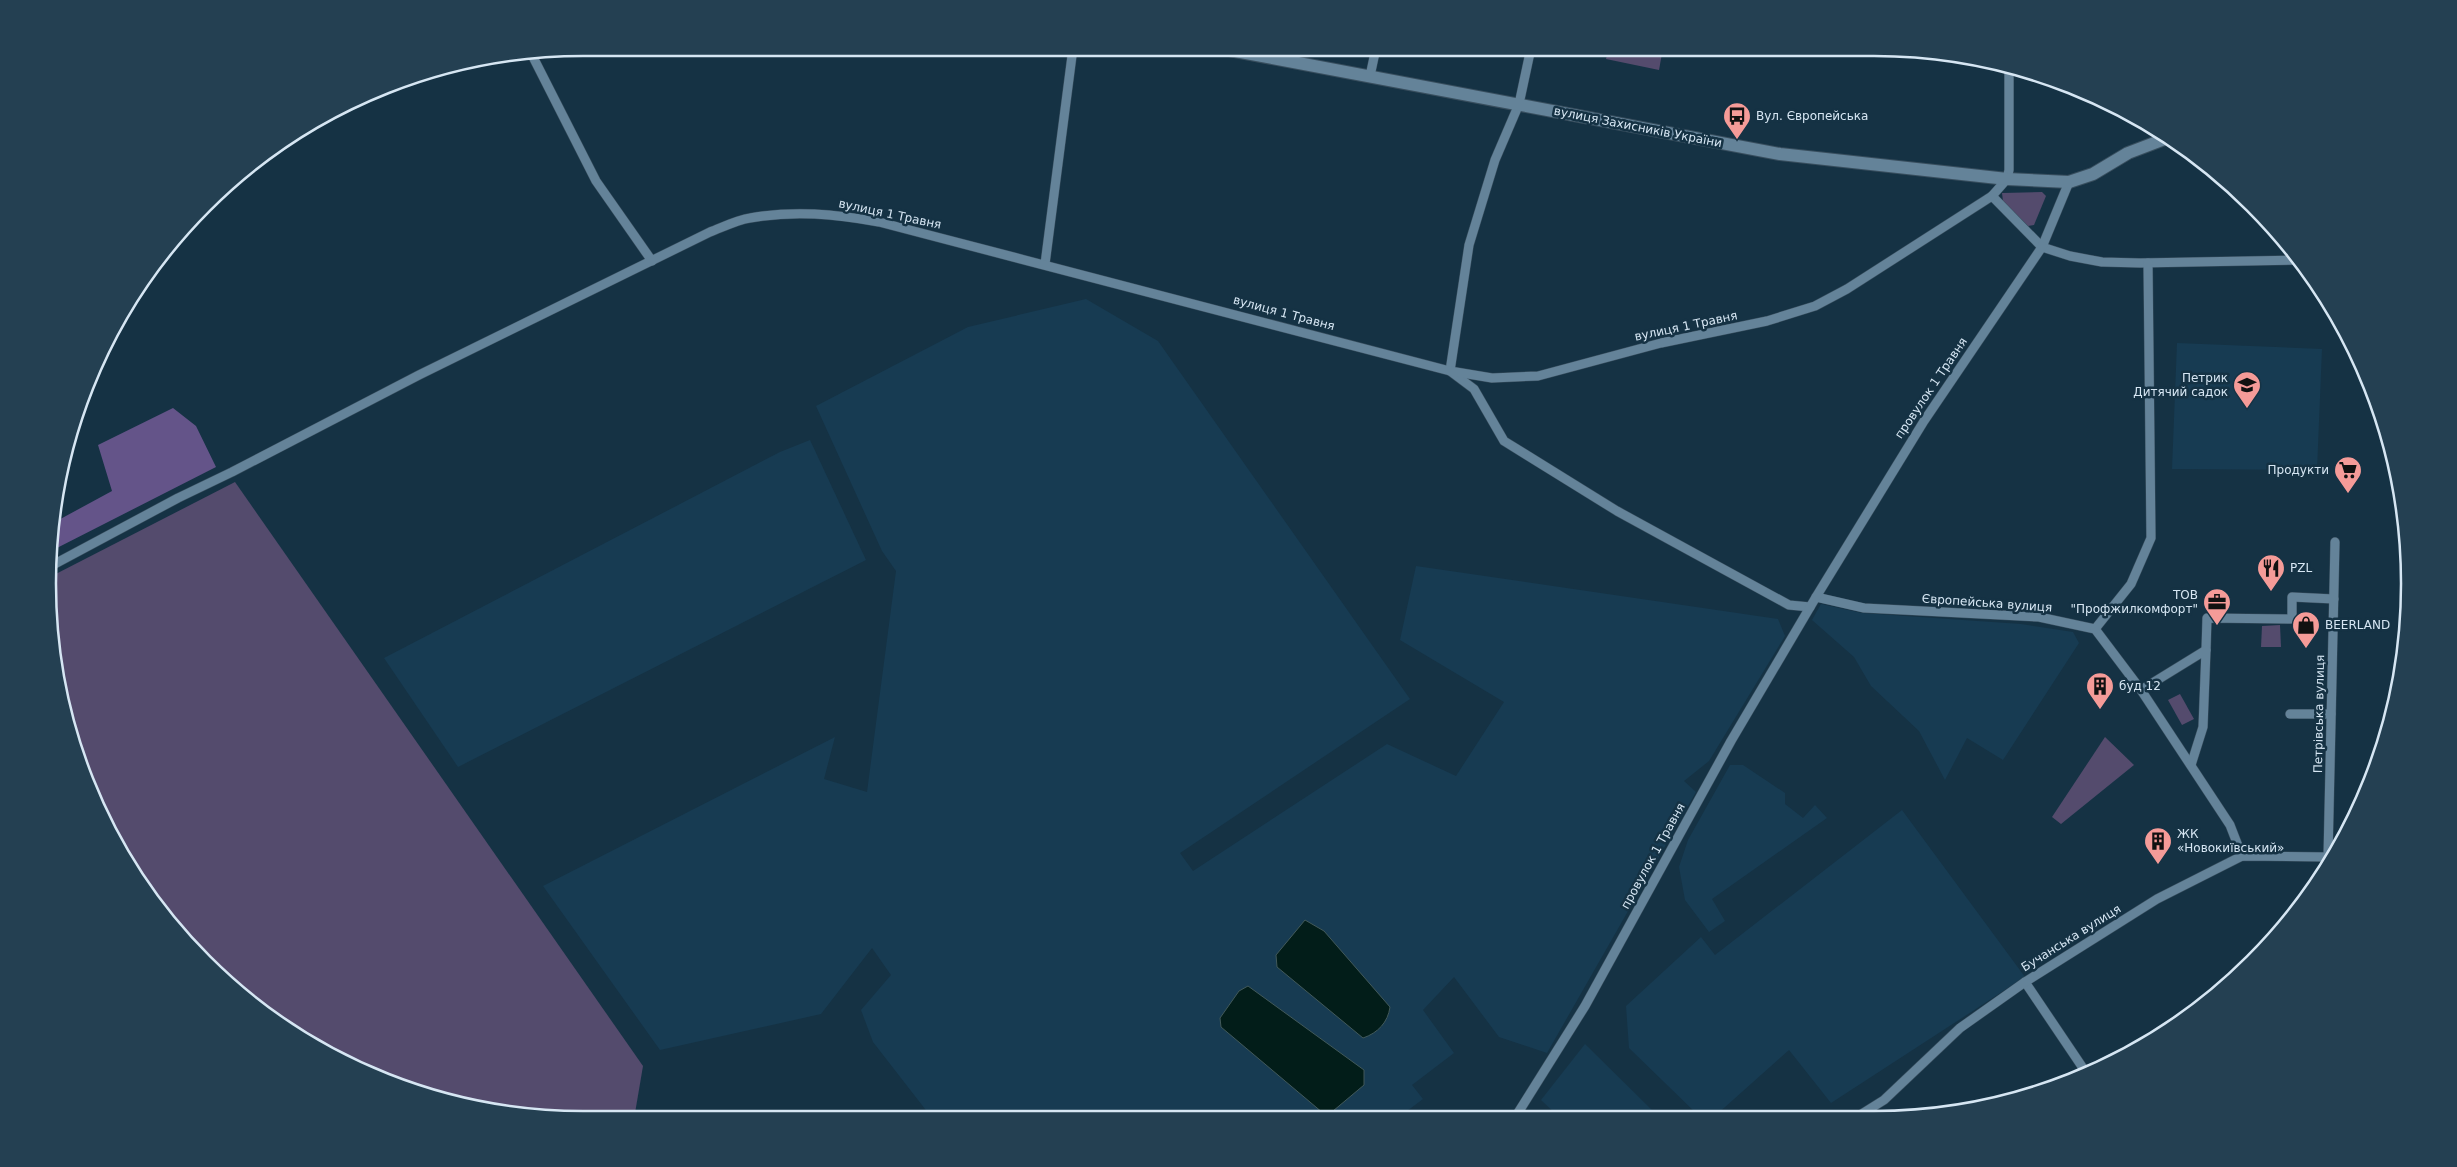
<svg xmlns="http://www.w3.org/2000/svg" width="2457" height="1167" font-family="'DejaVu Sans',sans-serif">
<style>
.built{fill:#173b52}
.green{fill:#544b6d}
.forest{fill:#645489}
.water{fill:#021d19;stroke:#42595a}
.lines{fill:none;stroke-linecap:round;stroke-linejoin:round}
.street-casing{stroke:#384e5e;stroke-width:10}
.secondary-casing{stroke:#384e5e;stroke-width:14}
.street{stroke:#648399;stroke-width:9}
.secondary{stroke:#648399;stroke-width:12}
.labels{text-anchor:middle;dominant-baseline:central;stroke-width:5;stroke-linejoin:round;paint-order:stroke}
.poi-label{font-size:12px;fill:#d6e6f3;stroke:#153244;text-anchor:start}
.street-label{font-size:12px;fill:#d6e6f3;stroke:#153244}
.rim{fill:none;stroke:#d6e6f3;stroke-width:2.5}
</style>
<rect width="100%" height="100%" fill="#153244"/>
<!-- built -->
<g class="built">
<path d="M1086,299L1158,341L1410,699L1180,853L1193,871L1387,744L1456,776L1504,702L1400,640L1416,566L1778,619L1785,636L1709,761L1684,781L1696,792L1547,1053L1499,1037L1454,977L1423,1010L1454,1053L1412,1085L1423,1099L1399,1117L932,1118L873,1042L861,1010L891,975L872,948L821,1014L660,1050L543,886L835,737L824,779L867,792L896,571L882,551L816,406L968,327Z"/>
<path d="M2177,343L2322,349L2317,470L2172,469Z"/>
<path d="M810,440L866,560L458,767L384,658L780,452Z"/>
<path d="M1821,604L1862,613L2021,624L2073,632L2079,643L2003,760L1967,738L1945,780L1919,731L1871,686L1854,657L1812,620Z"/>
<path d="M1730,765H1743L1785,793V804L1803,818L1815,805L1827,818L1712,899L1725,921L1709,932L1685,900L1679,867L1688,840Z"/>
<path d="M1902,810L2025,977L1831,1103L1789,1050L1715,1116H1699L1629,1048L1626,1006L1701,937L1715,955Z"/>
<path d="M1585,1044L1658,1116H1558L1541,1100Z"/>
</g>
<!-- green -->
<g class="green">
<path d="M1609,48H1663L1659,70L1606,59Z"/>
<path d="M2042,192L2046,196L2034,225L2028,226L2003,201L2002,193Z"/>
<path d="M235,482L643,1066L634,1119H583L479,1109L378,1079L285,1029L205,963L158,910L103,821L76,756L52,654L48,578Z"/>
<path d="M2280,625L2281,647H2261L2262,626Z"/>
<path d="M2180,694L2194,719L2182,725L2168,700Z"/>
<path d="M2105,737L2134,765L2061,824L2052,817Z"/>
</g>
<!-- forest -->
<path class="forest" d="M173,408L196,426L216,467L51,551L53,523L112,491L98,445Z"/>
<!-- water -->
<g class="water">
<path d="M1305,920L1324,931L1390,1007C1388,1022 1378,1033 1363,1038L1277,967L1276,955Z"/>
<path d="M1248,986L1364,1070V1085L1333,1111L1323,1113L1221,1027L1220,1018L1239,991Z"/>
</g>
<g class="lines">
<!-- street casing -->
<g class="street-casing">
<g id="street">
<path d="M1531,48L1519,104L1495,160L1469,245L1450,371L1474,389L1504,441L1617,511L1789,605L1810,607"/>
<path d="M531,53L596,181L652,261"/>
<path d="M1370,76L1376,48"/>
<path d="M1992,196L2042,247L2070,256L2102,262L2140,263L2298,260"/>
<path d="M1045,264L1073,48"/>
<path d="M49,567L178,498L232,472L419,375L710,232C723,227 737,220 750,218C794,210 835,214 879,222L1450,371L1492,378L1538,376L1661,343L1767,321L1815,306L1847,289L1992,196L2007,179L2009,170V67"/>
<path d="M1816,597L1864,608L2039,617L2095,629L2141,690L2230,825L2242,856"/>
<path d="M2095,629L2131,584L2151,538L2148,263"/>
<path d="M2206,650L2207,618L2292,619V597L2334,599"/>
<path d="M2141,690L2206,650L2203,727L2191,765"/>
<path d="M2290,714H2331"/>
<path d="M2328,857L2335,542"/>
<path d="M2025,982L2087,1074"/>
<path d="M1860,1115L1884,1100L1960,1028L2025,982L2157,899L2242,856L2329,857"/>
<path d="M1516,1116L1585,1006L1731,741L1816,597L1924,421L2042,247L2069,182"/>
</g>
</g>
<!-- secondary casing -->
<g class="secondary-casing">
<path id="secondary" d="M1219,48L1780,154L2007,179L2069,182L2093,174L2128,153L2170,137"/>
</g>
<!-- street -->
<use href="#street" class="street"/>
<!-- secondary -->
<use href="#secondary" class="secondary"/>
</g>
<!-- icons -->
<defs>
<g id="bus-pin" transform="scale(1.4375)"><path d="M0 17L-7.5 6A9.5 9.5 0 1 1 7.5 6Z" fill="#f59b98" stroke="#153244"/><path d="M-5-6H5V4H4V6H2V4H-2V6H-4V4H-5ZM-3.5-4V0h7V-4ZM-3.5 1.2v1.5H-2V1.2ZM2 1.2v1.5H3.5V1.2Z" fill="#111"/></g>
<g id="school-pin" transform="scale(1.4375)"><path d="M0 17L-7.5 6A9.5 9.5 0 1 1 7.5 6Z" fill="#f59b98" stroke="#153244"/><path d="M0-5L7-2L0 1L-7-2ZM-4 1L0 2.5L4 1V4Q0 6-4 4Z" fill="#111"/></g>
<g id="supermarket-pin" transform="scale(1.4375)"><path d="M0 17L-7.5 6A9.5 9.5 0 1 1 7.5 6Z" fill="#f59b98" stroke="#153244"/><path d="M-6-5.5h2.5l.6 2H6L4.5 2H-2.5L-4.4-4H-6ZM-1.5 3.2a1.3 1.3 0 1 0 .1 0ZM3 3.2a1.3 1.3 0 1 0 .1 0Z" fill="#111"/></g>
<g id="restaurant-pin" transform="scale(1.4375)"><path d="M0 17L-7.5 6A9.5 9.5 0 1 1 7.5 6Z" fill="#f59b98" stroke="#153244"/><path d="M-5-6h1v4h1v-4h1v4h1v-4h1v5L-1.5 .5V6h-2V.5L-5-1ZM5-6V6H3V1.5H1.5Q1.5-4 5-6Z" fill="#111"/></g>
<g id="office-pin" transform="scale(1.4375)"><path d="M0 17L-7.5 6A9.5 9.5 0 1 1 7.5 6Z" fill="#f59b98" stroke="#153244"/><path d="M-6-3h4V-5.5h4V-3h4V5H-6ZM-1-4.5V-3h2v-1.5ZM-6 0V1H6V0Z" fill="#111"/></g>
<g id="shop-pin" transform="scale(1.4375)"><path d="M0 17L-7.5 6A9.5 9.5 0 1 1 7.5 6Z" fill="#f59b98" stroke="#153244"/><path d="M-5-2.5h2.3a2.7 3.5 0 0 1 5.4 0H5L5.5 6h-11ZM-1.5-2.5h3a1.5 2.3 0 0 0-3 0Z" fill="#111"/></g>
<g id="building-pin" transform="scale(1.4375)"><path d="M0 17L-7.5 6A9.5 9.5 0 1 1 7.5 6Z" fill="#f59b98" stroke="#153244"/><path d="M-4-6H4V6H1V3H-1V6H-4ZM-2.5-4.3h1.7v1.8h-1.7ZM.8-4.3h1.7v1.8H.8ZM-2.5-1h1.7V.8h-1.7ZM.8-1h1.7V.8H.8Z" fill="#111"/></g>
</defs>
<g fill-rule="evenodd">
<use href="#bus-pin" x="1737" y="116"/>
<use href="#school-pin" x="2247" y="385"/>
<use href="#supermarket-pin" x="2348" y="470"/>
<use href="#restaurant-pin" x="2271" y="568"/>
<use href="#office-pin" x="2217" y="602"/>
<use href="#shop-pin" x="2306" y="625"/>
<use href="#building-pin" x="2100" y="686"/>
<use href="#building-pin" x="2158" y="841"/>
</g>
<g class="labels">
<!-- poi labels -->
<g class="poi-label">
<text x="1756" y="116">Вул. Європейська</text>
<text x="2228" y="378" text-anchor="end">Петрик<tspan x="2228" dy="14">Дитячий садок</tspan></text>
<text x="2329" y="470" text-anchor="end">Продукти</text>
<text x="2290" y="568">PZL</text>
<text x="2198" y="595" text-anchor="end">ТОВ<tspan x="2198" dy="14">"Профжилкомфорт"</tspan></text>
<text x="2325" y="625">BEERLAND</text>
<text x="2119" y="686">буд 12</text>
<text x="2177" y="834">ЖК<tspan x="2177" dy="14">«Новокиївський»</tspan></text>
</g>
<!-- street labels -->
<g class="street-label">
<text transform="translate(1638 127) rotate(11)">вулиця Захисників України</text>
<text transform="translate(890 214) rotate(12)">вулиця 1 Травня</text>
<text transform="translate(1284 313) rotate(15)">вулиця 1 Травня</text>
<text transform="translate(1686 326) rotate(-12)">вулиця 1 Травня</text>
<text transform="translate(1931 388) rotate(-56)">провулок 1 Травня</text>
<text transform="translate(1987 603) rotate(4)">Європейська вулиця</text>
<text transform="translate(2319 714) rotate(-89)">Петрівська вулиця</text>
<text transform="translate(1653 856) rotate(-61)">провулок 1 Травня</text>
<text transform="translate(2071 938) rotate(-32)">Бучанська вулиця</text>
</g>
</g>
<!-- crop -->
<path d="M0 0H2457V1167H0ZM583 56H1874A527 527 0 0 1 2401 583V584A527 527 0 0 1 1874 1111H583A527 527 0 0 1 56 584V583A527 527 0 0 1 583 56Z" fill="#244052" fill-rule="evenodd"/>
<path class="rim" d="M583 56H1874A527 527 0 0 1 2401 583V584A527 527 0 0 1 1874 1111H583A527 527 0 0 1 56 584V583A527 527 0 0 1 583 56Z"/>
</svg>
